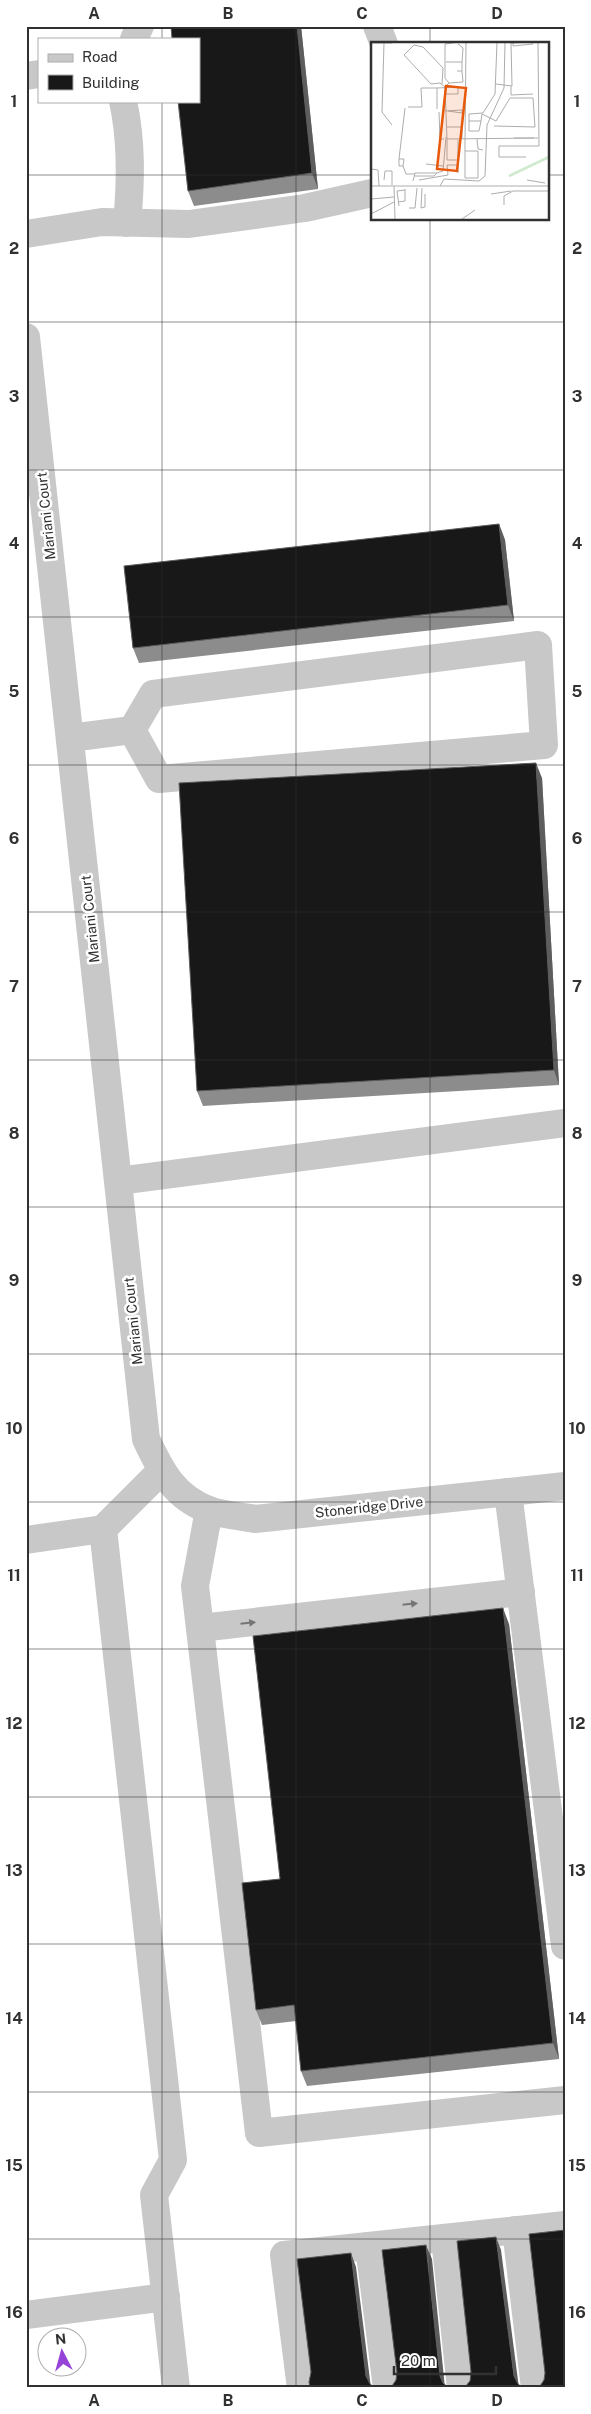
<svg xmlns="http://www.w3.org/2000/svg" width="591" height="2414" font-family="'Public Sans',sans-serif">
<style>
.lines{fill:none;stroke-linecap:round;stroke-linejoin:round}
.minor{stroke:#c8c8c8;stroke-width:28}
.wall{fill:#8c8c8c}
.shaded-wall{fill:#5d5d5d}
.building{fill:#181818;stroke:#5d5d5d}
.oneway{fill:#757575}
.grid{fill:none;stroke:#313131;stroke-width:1;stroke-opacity:0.55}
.labels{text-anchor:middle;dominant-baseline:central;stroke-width:5;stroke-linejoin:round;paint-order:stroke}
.street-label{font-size:14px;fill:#313131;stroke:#fff}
.inset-river{fill:none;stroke:#cfeacf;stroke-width:2.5}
.inset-road{fill:none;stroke:#adadad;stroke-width:1}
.view{fill:#e8590c;fill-opacity:0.15;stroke:#e8590c;stroke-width:2.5}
.inset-edge{fill:none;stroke:#313131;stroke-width:2.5}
.neatline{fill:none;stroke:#313131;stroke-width:2}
.grid-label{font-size:16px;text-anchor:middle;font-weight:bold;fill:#313131}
</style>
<rect width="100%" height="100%" fill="#fff"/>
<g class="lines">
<!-- minor -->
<g class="minor">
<path d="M377,26L384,44"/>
<path d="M134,39L140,26"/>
<path d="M26,76L39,74"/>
<path d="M123,101C132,142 131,182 127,223"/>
<path d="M26,234L102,222L189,224L305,208L372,193"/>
<path d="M26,337L146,1439C161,1471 174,1497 209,1510C223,1515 240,1516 255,1519L565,1486"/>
<path d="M70,738L132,730L153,694L538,645L544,745L159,779L132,730"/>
<path d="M118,1181L565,1123"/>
<path d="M161,1471L103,1529L173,2160L154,2195L176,2388"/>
<path d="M508,1492L565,1946"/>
<path d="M209,1510L195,1586L259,2133L565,2100"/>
<path d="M26,1540L103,1529"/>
<path d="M200,1628L521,1592"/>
<path d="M516,2230L535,2388"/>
<path d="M445,2238L461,2388"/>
<path d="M369,2246L387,2388"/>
<path d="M26,2315L166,2297"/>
<path d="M301,2388L284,2255L565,2225"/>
</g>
</g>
<!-- wall -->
<g class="wall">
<path d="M171,26H301L318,189L194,206L188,191Z"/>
<path d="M499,524L505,540L514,621L139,663L133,648Z"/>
<path d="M542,778L559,1085L203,1106L197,1091Z"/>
<path d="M509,1624L559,2059L307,2086L301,2071L296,2021L262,2025L256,2010L280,1879Z"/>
</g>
<!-- shaded-wall -->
<g class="shaded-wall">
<path d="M297,26H301L318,189L312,173Z"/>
<path d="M499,524L505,540L514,621L508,605Z"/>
<path d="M536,763L542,778L559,1085L554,1070Z"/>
<path d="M503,1608L509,1624L559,2059L553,2043Z"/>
<path d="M496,2237L501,2250L519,2388L514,2376Z"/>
<path d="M426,2245L432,2259L445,2388L440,2376Z"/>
<path d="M351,2253L356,2267L371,2388L366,2376Z"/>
</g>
<!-- building -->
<g class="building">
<path d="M171,26H297L312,173L188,191L178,101H199V39H172Z"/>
<path d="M499,524L508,605L133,648L124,566Z"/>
<path d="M536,763L554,1070L197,1091L179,783Z"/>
<path d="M503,1608L553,2043L301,2071L294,2005L256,2010L242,1883L280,1879L253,1636Z"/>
<path d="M565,2230V2388H536L540,2386L544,2380L545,2373L529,2234Z"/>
<path d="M496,2237L514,2376L518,2384L523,2388H462L465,2387L470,2381L471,2372L457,2241Z"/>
<path d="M426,2245L440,2376L443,2383L449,2388H388L392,2386L396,2380L397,2373L382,2250Z"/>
<path d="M351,2253L366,2376L370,2384L375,2388H310L309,2382L311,2372L297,2259Z"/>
</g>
<!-- one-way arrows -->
<defs><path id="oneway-solid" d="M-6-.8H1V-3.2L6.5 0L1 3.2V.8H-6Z" transform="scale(1.25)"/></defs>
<g class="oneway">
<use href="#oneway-solid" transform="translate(410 1604) rotate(-6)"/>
<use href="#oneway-solid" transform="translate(248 1623) rotate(-6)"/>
</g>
<!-- grid -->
<path class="grid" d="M162,26V39M296,26V2388M430,26V44M162,101V2388M26,175H372M547,175H565M430,219V2388M26,322H565M26,470H565M26,617H565M26,765H565M26,912H565M26,1060H565M26,1207H565M26,1354H565M26,1502H565M26,1649H565M26,1797H565M26,1944H565M26,2092H565M26,2239H565"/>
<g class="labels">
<!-- street labels -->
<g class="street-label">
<text transform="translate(46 516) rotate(-96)">Mariani Court</text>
<text transform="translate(90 919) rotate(-96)">Mariani Court</text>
<text transform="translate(133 1321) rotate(-96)">Mariani Court</text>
<text transform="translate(369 1507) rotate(-6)">Stoneridge Drive</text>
</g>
</g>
<!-- overview -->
<g transform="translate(371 42)">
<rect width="178" height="178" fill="#fff"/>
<path class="inset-river" d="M138,134L178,115"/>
<path class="inset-road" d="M0,1H21M13,1L11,70L21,83M87,2L92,6L91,20M75,20H91V29M78,41L74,36V2L88,0M71,42L72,26L52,5L43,3L33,13L60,42L69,41L74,45M125,42L141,44L140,1H143L162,0V2L142,4V1M140,44V53L162,52M74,45L76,97L167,96M74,45L78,41L92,40L91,29H86M37,65H51L50,46H66M66,67V46L87,45V52H74M74,69L91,68V71L77,69M68,70L69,97H73M98,79V89H108L110,79M123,84L164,85L162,56H139L125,79L111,72L110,79H98V72L112,71L124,52L126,0M75,85H91V97M143,96H163M76,97V118H87V98M106,97L107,107L112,108M94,109H107V136H94V101L95,0M155,115H128V104H168L167,0M28,117L34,66M55,122L72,124M32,124L33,117H28V124H32L35,132H44M0,127L7,128L8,144M66,131L72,129L75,95M13,138L14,129H21V143M48,138L77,133L76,123H87V131M156,138L174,141M42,139L44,131H66L63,134H44M108,139L114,134L116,83L133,46L134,0M0,144H178M23,144L24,177M69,144L73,137L108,139M51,146L50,166L54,165V152M120,152L140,149M0,157L23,155M27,160L34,159V147M133,163V154L142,149H178M28,164L26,149L34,148M38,166H44L46,146M0,172L23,160M91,177L104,168"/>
<path class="view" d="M75,44L95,46L86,129L66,127Z"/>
<rect width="178" height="178" class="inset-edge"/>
</g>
<!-- border -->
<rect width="591" height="2414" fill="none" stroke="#ffffff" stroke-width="55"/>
<!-- legend -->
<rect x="38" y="38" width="162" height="65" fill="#ffffff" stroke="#adadad"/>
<rect x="48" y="54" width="25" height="8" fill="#c8c8c8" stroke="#adadad"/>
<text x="82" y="62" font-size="15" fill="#313131">Road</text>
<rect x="48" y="75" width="25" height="15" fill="#181818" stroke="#adadad"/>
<text x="82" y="88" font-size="15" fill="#313131">Building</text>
<!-- north arrow -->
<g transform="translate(62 2352) rotate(354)"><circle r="24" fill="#ffffff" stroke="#adadad"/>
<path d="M0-4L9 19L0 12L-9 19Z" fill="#9643d8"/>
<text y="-8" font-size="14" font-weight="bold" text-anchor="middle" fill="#313131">N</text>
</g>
<!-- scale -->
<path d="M394 2366v8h102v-8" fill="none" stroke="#313131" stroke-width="2.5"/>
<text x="401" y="2366" font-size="15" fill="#313131" stroke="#ffffff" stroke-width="4" paint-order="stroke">20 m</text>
<rect x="28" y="28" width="536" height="2358" class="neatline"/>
<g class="grid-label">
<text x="94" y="19">A</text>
<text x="228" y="19">B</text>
<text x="362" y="19">C</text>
<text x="497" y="19">D</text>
<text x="14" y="107">1</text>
<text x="577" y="107">1</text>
<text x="14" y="254">2</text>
<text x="577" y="254">2</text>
<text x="14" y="402">3</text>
<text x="577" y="402">3</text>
<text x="14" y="549">4</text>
<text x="577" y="549">4</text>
<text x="14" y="697">5</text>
<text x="577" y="697">5</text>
<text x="14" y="844">6</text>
<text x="577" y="844">6</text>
<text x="14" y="992">7</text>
<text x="577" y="992">7</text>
<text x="14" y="1139">8</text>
<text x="577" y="1139">8</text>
<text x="14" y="1286">9</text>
<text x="577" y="1286">9</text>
<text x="14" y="1434">10</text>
<text x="577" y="1434">10</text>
<text x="14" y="1581">11</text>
<text x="577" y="1581">11</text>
<text x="14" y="1729">12</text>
<text x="577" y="1729">12</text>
<text x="14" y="1876">13</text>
<text x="577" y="1876">13</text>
<text x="14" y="2024">14</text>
<text x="577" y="2024">14</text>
<text x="14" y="2171">15</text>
<text x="577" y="2171">15</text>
<text x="14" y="2318">16</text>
<text x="577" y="2318">16</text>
<text x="94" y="2406">A</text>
<text x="228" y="2406">B</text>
<text x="362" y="2406">C</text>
<text x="497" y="2406">D</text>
</g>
</svg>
